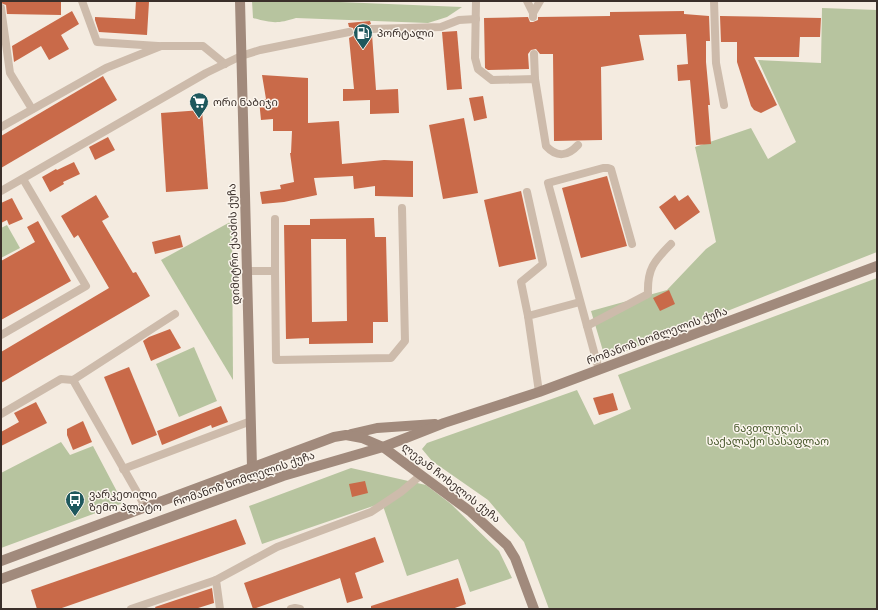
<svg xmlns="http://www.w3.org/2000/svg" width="878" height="610" font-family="Karla,'Noto Sans Georgian',sans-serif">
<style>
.green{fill:#b7c49f}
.building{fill:#c96a49;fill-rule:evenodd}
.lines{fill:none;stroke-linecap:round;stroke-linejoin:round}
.lane{stroke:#cdbbab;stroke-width:8}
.secondary{stroke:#a18a7c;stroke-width:10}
.labels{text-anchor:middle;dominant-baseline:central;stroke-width:3;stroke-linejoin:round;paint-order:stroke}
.poi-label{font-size:11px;fill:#3a2f2a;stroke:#fbf5ed;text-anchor:start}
.street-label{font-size:11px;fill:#3a2f2a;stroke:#fbf5ed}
.park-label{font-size:11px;fill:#48592d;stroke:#fbf5ed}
</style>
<rect width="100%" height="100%" fill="#f4ebe0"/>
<!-- green -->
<g class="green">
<path d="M252,1H315L462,7L447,17L428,23L296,18C277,24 272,23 253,18Z"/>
<path d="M822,8L877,10V252L621,353L613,354L603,351L591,311L667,290L706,249L716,242L695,147L751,128L768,159L796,142L758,60L821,63Z"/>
<path d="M232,221L233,380L161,260Z"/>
<path d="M7,225L20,248L1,258V228Z"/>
<path d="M877,278V609H549L524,542L488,500L432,461L422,449L427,443L577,390L594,425L631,409L618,375Z"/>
<path d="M194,347L217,401L179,417L156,364Z"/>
<path d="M61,442L70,455L93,446L123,503L1,548V473Z"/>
<path d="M351,468L426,485L451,504L499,551L512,578L470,592L458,559L407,576L382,503L262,544L249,506Z"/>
</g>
<!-- building -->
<g class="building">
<path d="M1,1H61V15L7,14L6,5L1,3Z"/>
<path d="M136,1L149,2L147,35L99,32L95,20V17L135,19Z"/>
<path d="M72,11L79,24L61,35L69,49L49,60L41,46L14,62L12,46Z"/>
<path d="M684,11V14L709,16L710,41H706V62L710,105H708L711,144L696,145L690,80L678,81L677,65L688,64L686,34L639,35L644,60L601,67L602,140L554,141L553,54H540L536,49L531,50L528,54L529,69L488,70L485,68L484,18L528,17L530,22H533L538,20V17L610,16V12Z"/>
<path d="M720,16L821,18L820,37H800L799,57H754L777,105L761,113L754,110L751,106L737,62V42H721Z"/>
<path d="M370,21L371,24L366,26V30L368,34H372L376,90L398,89L399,113L370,114V100L343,101V89H354L349,38L353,36L354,31L353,28L349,27L348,23Z"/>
<path d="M457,31L462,89L447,90L442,32Z"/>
<path d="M262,75L308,78V123L339,121L342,164L384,160L413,161V197L375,196V186L354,189L353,176L314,178L317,195L284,202L262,204L260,192L281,189L280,185L294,182L290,153H291L292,131H273V119L261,120L259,100L266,99Z"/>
<path d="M103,76L117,100L1,168V136Z"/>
<path d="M483,96L487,118L474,121L469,98Z"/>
<path d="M202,110L208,189L166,192L161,113Z"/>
<path d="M464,118L478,193L443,199L429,125Z"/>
<path d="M108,137L115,150L95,160L89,147Z"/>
<path d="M74,162L80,174L63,182L64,184L50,192L42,177L56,169L57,170Z"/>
<path d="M607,176L627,246L581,258L562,188Z"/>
<path d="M521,191L536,259L499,267L484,200Z"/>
<path d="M96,195L109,217L102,221L133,273L136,272L150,296L1,383V352L109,288L78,235L74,238L61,216Z"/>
<path d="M675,195L679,201L688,195L700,212L675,230L659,207Z"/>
<path d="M12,198L23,219L9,225L7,220L1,223V203Z"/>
<path d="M374,218L375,237H386L388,322H373V343L309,344V338L286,339L284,225H310V219ZM311,239H346L347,321L312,322Z"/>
<path d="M38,221L71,281L1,320V261L35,242L27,227Z"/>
<path d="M180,235L183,247L155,254L152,242Z"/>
<path d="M669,290L675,304L660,311L653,298Z"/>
<path d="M170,329L181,348L151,361L143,341L149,337Z"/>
<path d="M129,367L157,435L132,445L104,377Z"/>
<path d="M613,393L618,410L599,415L593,398Z"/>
<path d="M36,402L47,423L1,446V432L19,422L14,413Z"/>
<path d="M221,406L228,422L212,428L211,425L162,445L157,431Z"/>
<path d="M83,421L92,442L73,450L67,435V429Z"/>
<path d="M365,481L368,493L352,497L349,484Z"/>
<path d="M236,519L246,544L59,609H37L31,590Z"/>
<path d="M375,537L384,562L355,573L363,598L347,603L340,578L253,609L244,583Z"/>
<path d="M458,578L466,604L452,609H371V606Z"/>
<path d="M212,588L214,603L195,609H156L155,607Z"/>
</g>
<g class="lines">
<!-- lane -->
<g class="lane">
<path d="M82,1L97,42L158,46"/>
<path d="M476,1L475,58L478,69L492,80L535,79L546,146C557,158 568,156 578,145"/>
<path d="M527,1L533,13"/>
<path d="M714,1L716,63L724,105"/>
<path d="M1,8L10,73L32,109"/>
<path d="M533,17V13L540,1"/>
<path d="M371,29L441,27L459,20L476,19"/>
<path d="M534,54L535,79"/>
<path d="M1,127L106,68L161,46H203L225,64"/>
<path d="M1,191L206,73L241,56L260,50L349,32"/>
<path d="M527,192L543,264L521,282L528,316"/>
<path d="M247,271H275L276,360L391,358L405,341L402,208"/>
<path d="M275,271V219"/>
<path d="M587,326L648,294C647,269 654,261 671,244"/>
<path d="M1,335L86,286L23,179"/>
<path d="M599,370L548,183L603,168H608L611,169L632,244"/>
<path d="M73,380L146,508"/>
<path d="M539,392L528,316L580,302"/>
<path d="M1,414L61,379L73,380L175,314"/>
<path d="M123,469L251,421"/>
<path d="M216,580L220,609"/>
<path d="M131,609L216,580L277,547L371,512L401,492L421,475"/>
<path d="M291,609L295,608L300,609"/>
</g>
<!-- secondary -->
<g class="secondary">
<path d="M240,1L252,467L258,485"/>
<path d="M351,434L377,428L435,424"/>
<path d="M1,561L334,437L346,435L362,438L383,447L471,512L507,545L515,558L534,609"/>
<path d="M1,579L283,476L383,447L444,423L539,392L877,266"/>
</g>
</g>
<!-- icons -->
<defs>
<g id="fuel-pin" transform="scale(1)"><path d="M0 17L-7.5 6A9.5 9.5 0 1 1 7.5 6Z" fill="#1e585d" stroke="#fbf5ed"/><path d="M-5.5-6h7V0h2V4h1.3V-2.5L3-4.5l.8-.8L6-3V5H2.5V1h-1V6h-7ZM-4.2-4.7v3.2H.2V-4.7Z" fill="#fff"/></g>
<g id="supermarket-pin" transform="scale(1)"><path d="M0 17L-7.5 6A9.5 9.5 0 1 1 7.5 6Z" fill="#1e585d" stroke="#fbf5ed"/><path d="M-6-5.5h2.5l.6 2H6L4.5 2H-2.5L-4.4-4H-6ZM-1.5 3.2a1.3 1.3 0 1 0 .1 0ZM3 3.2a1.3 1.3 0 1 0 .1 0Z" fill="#fff"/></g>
<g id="bus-pin" transform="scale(1)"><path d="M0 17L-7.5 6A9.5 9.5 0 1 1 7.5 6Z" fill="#1e585d" stroke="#fbf5ed"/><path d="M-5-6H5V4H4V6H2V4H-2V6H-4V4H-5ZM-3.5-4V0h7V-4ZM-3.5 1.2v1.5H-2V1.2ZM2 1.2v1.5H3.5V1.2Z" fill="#fff"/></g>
</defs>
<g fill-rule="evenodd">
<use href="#fuel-pin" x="363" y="33"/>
<use href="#supermarket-pin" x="199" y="102"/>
<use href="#bus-pin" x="75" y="500"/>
</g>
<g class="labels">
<!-- poi labels -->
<g class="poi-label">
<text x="377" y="33">პორტალი</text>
<text x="213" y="102">ორი ნაბიჯი</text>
<text x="89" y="494">ვარკეთილი<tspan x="89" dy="13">ზემო პლატო</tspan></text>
</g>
<!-- street labels -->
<g class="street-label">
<text transform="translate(234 244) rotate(-92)">დიმიტრი ქააძის ქუჩა</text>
<text transform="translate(657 336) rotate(-20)">რომანოზ ხომლელის ქუჩა</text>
<text transform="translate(244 479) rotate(-19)">რომანოზ ხომლელის ქუჩა</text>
<text transform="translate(451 483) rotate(38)">ლევან ჩოხელის ქუჩა</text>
</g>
<!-- park labels -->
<g class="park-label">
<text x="768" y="428">ნავთლუღის<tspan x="768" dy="13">საქალაქო სასაფლაო</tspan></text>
</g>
</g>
<!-- border -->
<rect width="878" height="610" fill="none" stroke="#3a2f2a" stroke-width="4"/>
</svg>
